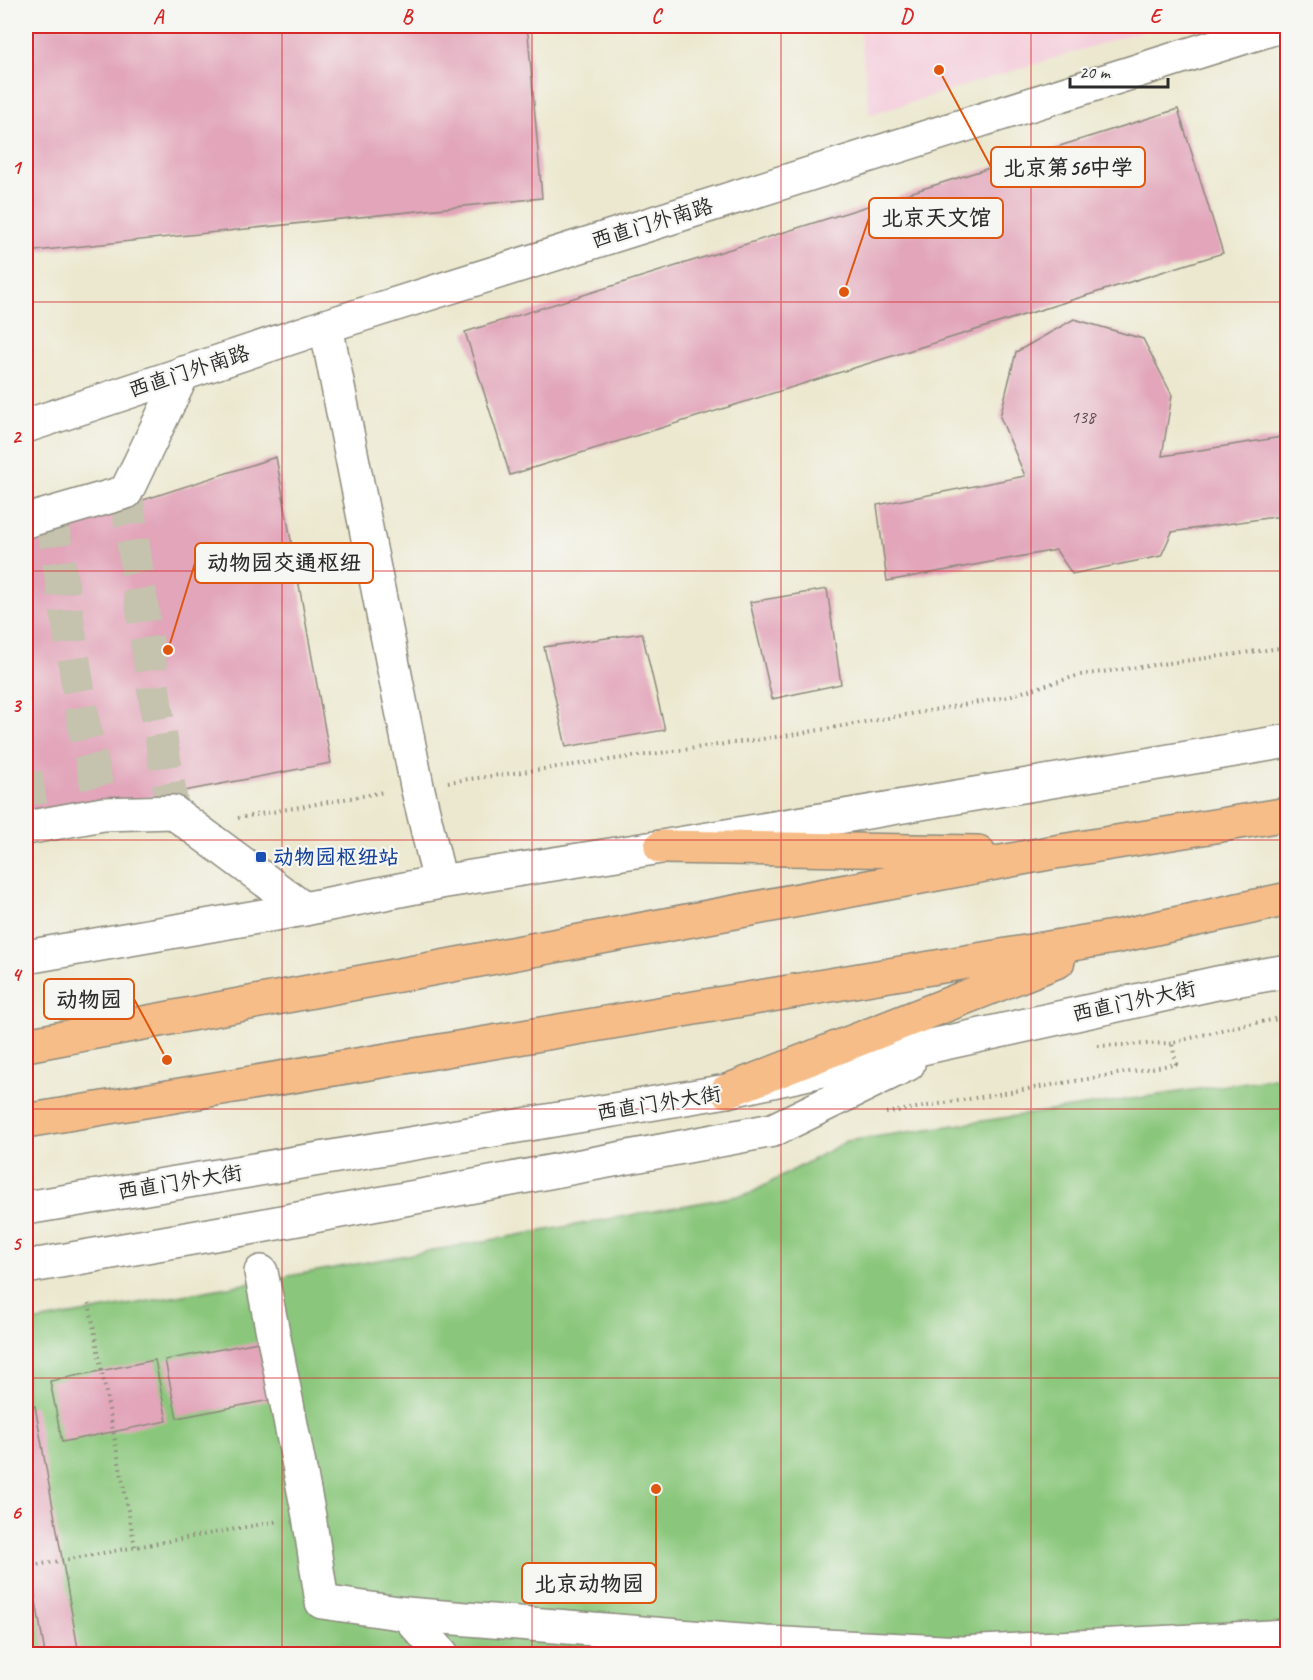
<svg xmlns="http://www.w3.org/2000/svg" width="1313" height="1680" font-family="Caveat,'LXGW WenKai TC',sans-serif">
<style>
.built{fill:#f4cfdd}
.green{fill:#8ac77c;stroke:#5a7954;stroke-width:1.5}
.building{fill:#e2a5ba}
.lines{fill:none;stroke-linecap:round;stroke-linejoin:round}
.minor-tunnel{stroke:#c5c2ae;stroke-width:33;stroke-dasharray:33 16;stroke-linecap:butt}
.minor-casing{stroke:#8c8a7d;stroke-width:36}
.highway-casing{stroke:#8c8a7d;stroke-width:36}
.path{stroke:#8c8a7d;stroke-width:4;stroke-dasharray:1.5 4.5;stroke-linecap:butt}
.minor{stroke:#fff;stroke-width:33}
.highway{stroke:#f7bd88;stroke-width:33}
.grid{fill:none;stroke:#d62828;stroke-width:1.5;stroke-opacity:0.55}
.transit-dot{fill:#1a4fb4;stroke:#f6f6f2;stroke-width:2}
.labels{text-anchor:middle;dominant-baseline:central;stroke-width:4.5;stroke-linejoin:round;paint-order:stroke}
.number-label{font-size:18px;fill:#594a4f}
.street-label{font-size:21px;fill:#2b2b2b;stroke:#f6f6f2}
.transit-label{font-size:21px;font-weight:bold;fill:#164399;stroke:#f6f6f2;text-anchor:start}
.leader{fill:none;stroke:#df570e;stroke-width:2}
.callout-dot{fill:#df570e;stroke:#f6f6f2;stroke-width:2}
.callout{fill:#f6f6f2;stroke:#df570e;stroke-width:2}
.callout-label{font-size:22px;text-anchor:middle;font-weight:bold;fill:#2b2b2b}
.neatline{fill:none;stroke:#d62828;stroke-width:2}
.grid-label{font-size:20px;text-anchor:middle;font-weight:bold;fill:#d62828}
</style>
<rect width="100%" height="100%" fill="#f6f6f2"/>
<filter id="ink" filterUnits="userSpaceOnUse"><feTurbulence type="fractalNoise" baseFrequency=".0167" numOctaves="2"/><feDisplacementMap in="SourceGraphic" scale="12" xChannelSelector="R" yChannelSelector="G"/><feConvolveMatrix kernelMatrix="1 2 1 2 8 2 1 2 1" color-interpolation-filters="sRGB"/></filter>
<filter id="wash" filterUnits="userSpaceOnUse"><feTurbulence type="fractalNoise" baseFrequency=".008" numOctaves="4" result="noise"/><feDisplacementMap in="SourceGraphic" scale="24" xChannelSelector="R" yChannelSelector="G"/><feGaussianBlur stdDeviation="1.35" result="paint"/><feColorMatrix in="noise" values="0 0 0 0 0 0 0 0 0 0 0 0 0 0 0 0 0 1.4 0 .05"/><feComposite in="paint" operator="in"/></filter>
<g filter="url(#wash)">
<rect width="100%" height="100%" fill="#ece8cf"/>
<!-- built -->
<path class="built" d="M859,26H1158L870,115Z"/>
<!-- green -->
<path class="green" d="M1287,1076V1654H26V1323L749,1194L847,1141Z"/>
<g id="blocks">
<!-- building -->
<g class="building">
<path d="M26,26H525L528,34L542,198L26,252Z"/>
<path d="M1178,109L1223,253L510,475L465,332Z"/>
<path d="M1074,319L1143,339L1172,395L1162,456L1288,436V515L1172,532L1161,556L1072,574L1056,550L887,581L877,505L1025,476L1000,417L1016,352Z"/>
<path d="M276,457L331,763L26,821V538Z"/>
<path d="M827,589L841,684L772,699L750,602Z"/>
<path d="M642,633L665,730L566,747L544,647Z"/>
<path d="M258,1342L270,1400L177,1418L165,1360Z"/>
<path d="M155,1360L167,1421L62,1442L50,1381Z"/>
<path d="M35,1406L79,1654H45L26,1543V1407Z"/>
</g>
</g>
</g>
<g filter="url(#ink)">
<use href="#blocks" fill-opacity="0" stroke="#8c8a7d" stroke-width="1.5"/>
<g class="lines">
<!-- minor-tunnel -->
<g class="minor-tunnel">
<path d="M126,492L157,713L173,812"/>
<path d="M51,513L84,725L103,814"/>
<path d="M26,773L34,826"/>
</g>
<!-- minor casing -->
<g class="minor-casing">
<g id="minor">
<path d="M326,326L417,786L440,882"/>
<path d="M26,426L326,326L1280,26"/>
<path d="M26,521L126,492L183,373"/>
<path d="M26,828L103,814L173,812L304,909"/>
<path d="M26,957L304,909L440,882L661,847L1288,741"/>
<path d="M26,1208L727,1091L1217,983L1288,971"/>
<path d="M26,1267L255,1227L773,1130L908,1064"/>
<path d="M261,1272L309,1516L322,1602L406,1614L766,1643L962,1653L1288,1636"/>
<path d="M406,1614L442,1654"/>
</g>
</g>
<!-- highway casing -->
<g class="highway-casing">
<g id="highway">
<path d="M661,847L978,852"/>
<path d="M26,1045L1049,853L1288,814"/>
<path d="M727,1091L1058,961"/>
<path d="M26,1121L1120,936L1288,899"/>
</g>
</g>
<!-- path -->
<g class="path">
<path d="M448,782L791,735L1002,698L1080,675L1288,647"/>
<path d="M238,818L384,792"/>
<path d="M1098,1046L1172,1043"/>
<path d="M886,1113L1176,1064L1172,1043L1233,1027L1288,1017"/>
<path d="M89,1303L135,1547"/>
<path d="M26,1567L279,1521"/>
</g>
<!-- minor -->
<use href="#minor" class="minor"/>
<!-- highway -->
<use href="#highway" class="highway"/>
</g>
</g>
<!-- grid -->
<path class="grid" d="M282,26V1654M532,26V1654M781,26V1654M1031,26V1654M26,302H1288M26,571H1288M26,840H1288M26,1109H1288M26,1378H1288"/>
<!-- markers -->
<rect class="transit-dot" x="255" y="851" width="12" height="12" rx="3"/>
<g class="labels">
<!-- number labels -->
<g class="number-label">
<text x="1083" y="417">138</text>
</g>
<!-- street labels -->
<g class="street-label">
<text transform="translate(652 223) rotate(-17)">西直门外南路</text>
<text transform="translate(189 371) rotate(-18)">西直门外南路</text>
<text transform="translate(1134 1001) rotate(-12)">西直门外大街</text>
<text transform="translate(659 1103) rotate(-9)">西直门外大街</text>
<text transform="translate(180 1182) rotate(-9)">西直门外大街</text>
</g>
<!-- transit labels -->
<g class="transit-label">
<text x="273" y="857">动物园枢纽站</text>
</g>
</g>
<!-- callouts -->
<path class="leader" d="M939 70L991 167M844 292L869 218M168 650L195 563M167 1060L134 999M656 1489L656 1583"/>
<g class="callout-dot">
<circle cx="939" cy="70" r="6"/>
<circle cx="844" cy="292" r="6"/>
<circle cx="168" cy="650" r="6"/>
<circle cx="167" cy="1060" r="6"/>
<circle cx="656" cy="1489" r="6"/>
</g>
<g class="callout">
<rect x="991" y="147" width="154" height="40" rx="6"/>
<rect x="869" y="198" width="134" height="40" rx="6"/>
<rect x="195" y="543" width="178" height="40" rx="6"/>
<rect x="44" y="979" width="90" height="40" rx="6"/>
<rect x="522" y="1563" width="134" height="40" rx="6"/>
</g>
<g class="callout-label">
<text x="1068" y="175">北京第56中学</text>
<text x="936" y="225">北京天文馆</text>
<text x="284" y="570">动物园交通枢纽</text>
<text x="89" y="1007">动物园</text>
<text x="589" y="1591">北京动物园</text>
</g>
<!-- margin -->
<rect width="1313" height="1680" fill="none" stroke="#f6f6f2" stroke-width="66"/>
<!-- scale -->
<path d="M1070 78v9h98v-9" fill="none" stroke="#2b2b2b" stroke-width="3"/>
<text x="1079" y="78" font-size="18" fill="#2b2b2b" stroke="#f6f6f2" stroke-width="4.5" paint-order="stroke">20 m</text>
<rect x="33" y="33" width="1247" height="1614" class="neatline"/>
<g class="grid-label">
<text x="158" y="23">A</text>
<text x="407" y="23">B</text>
<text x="656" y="23">C</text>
<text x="906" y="23">D</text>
<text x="1155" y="23">E</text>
<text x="16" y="174">1</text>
<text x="16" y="443">2</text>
<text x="16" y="712">3</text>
<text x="16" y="981">4</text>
<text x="16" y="1250">5</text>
<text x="16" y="1519">6</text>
</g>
</svg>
